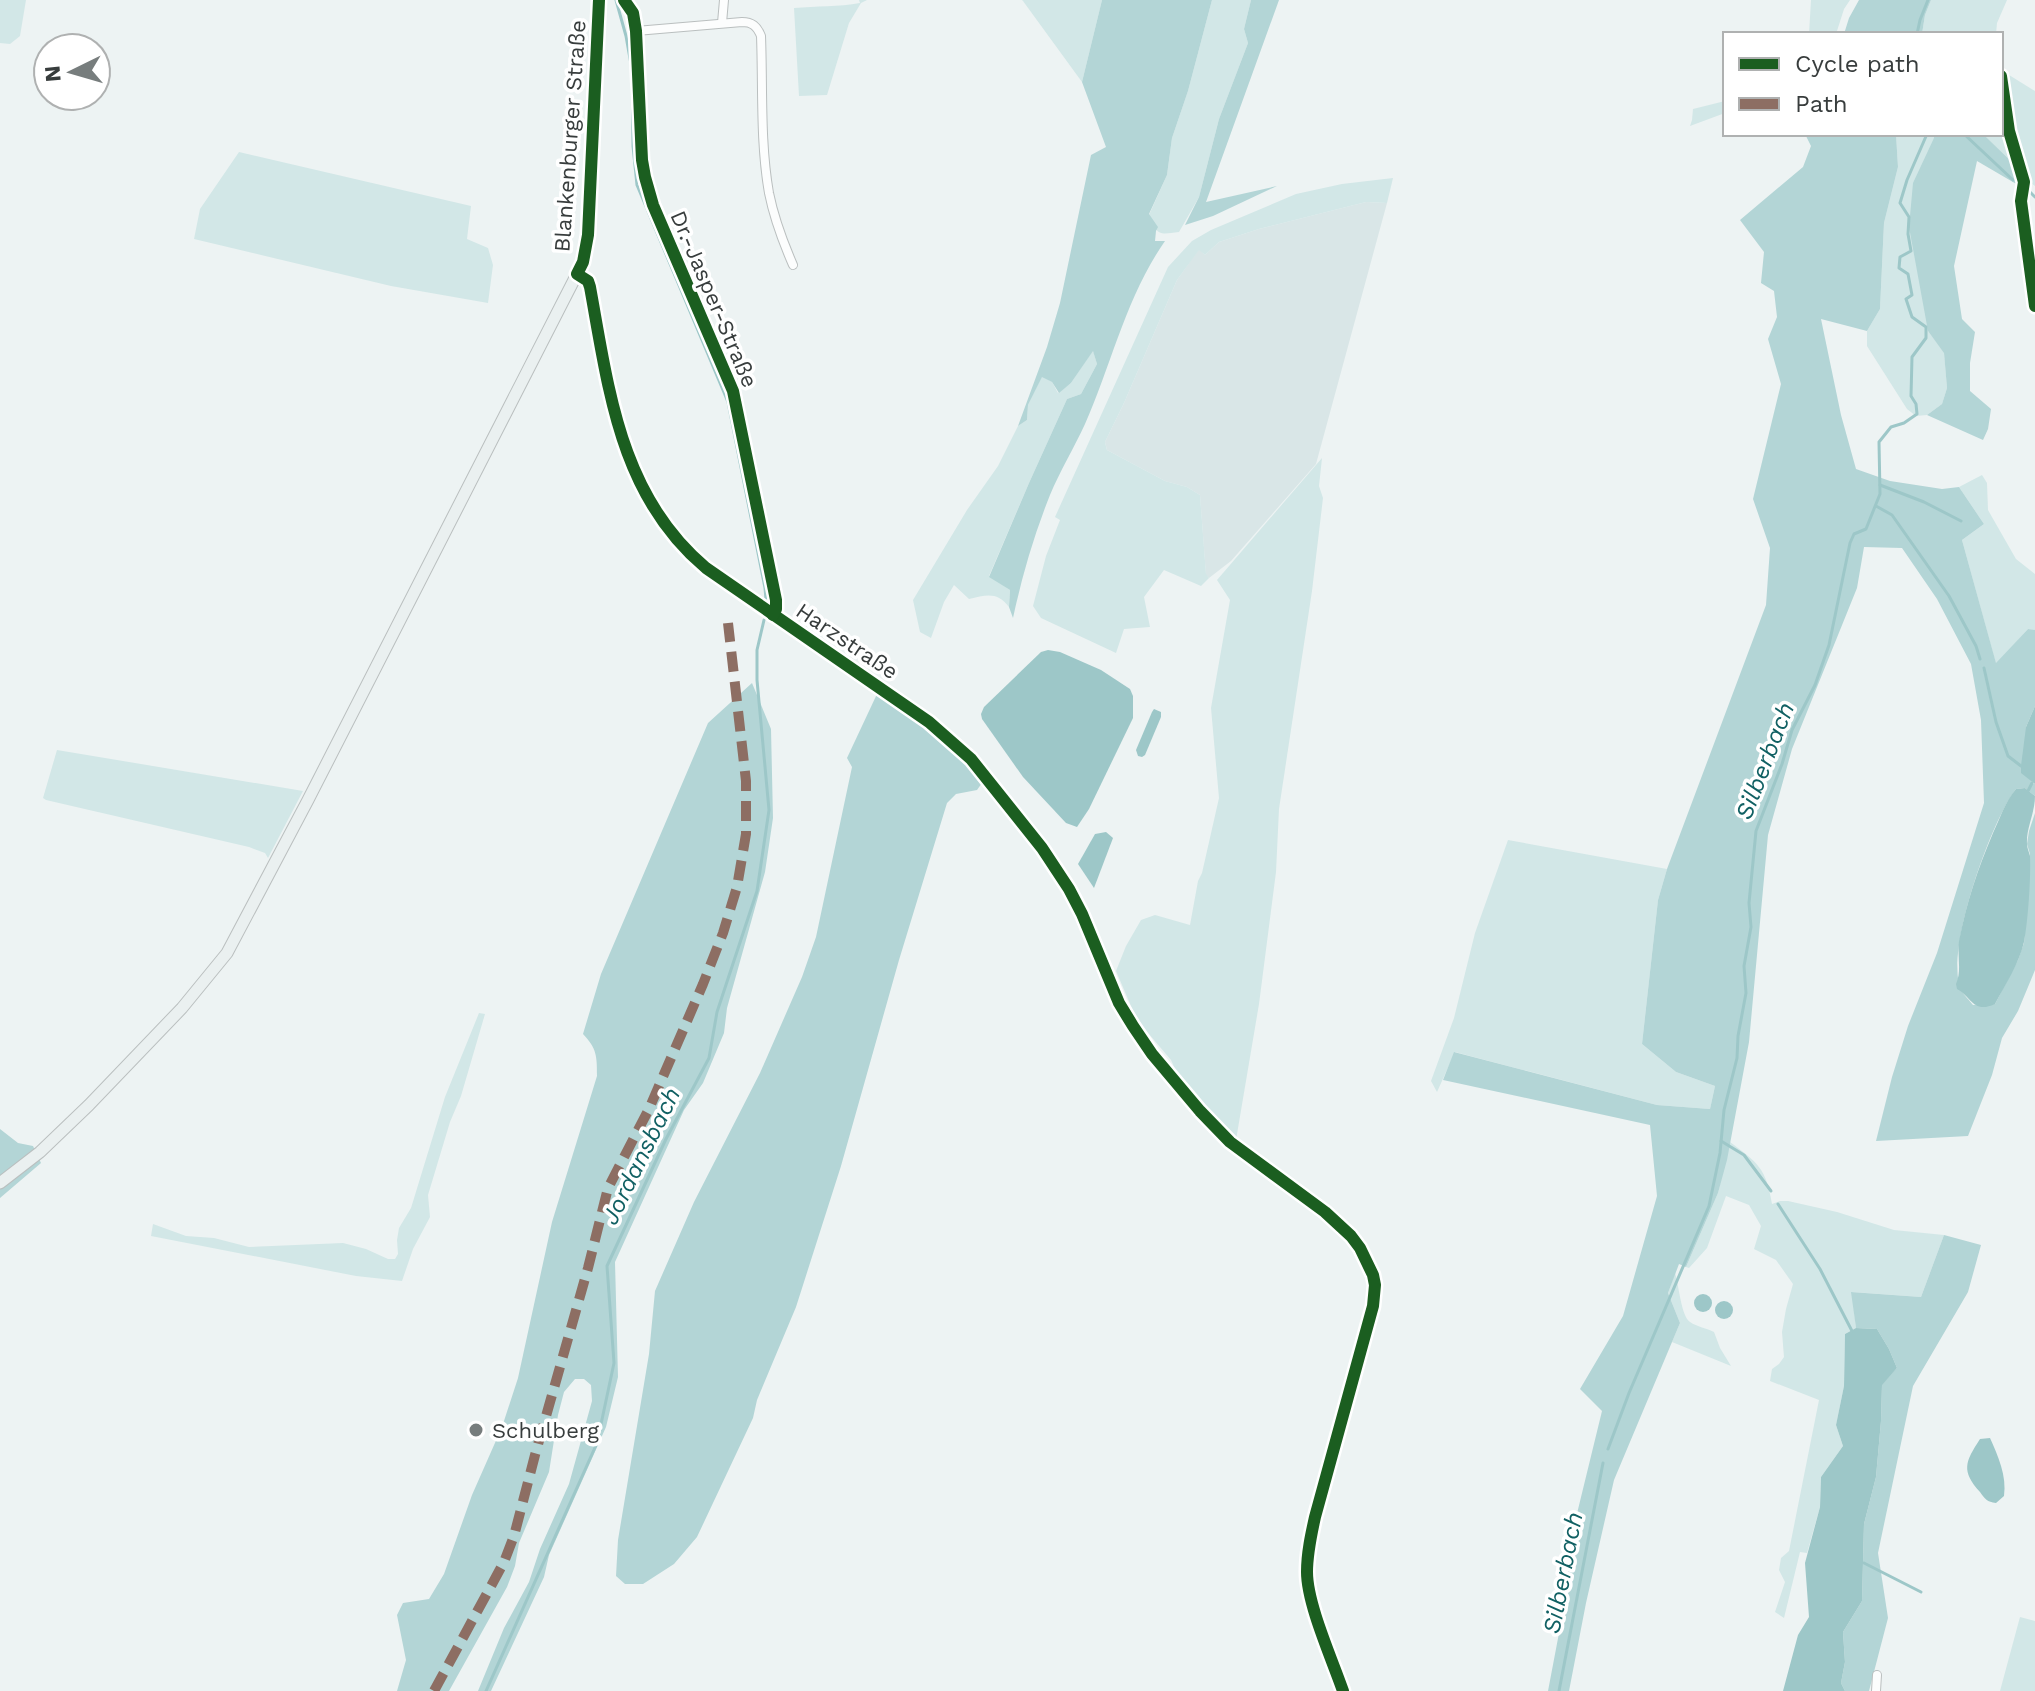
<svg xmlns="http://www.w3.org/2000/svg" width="2035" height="1691" font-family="'Work Sans',sans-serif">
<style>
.built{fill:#d9e6e7}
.green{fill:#d2e7e7}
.forest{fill:#b3d5d6}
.water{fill:#9dc7c8}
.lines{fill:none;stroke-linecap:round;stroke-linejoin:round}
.stream{stroke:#9dc7c8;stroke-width:3}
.minor-casing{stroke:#babfbf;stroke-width:10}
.tertiary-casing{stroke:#babfbf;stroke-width:12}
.secondary-casing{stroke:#babfbf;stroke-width:13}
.minor{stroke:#fcfdfd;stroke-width:8}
.tertiary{stroke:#fcfdfd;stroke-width:10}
.secondary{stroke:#eaf0f0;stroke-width:11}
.quiet{stroke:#8d6e63;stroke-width:10;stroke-dasharray:20 10;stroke-linecap:butt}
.cycleway-casing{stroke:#fff;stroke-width:17}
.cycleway{stroke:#1b5e20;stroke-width:12}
.poi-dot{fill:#777d7d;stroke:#fff;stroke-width:3}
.labels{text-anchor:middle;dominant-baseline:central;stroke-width:7;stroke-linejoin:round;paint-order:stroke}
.street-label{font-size:22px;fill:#383d3d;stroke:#fff}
.poi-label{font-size:22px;fill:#383d3d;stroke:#fff;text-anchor:start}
.water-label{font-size:24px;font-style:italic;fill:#106063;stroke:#fff}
</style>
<rect width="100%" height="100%" fill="#edf3f3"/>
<!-- built -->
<path class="built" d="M1366,202L1387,203L1316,464L1231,561L1209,578L1206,575L1200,495L1187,487L1165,481L1107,450L1105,442L1124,403L1177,280L1199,249L1205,255L1219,242L1259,229Z"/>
<!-- green -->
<g class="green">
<path d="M0,0H26L20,36L10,44L0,43Z"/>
<path d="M859,0H867L861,3L849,23L827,95L799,96L794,8C816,6 839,7 860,3Z"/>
<path d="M1022,0H1102L1082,82L1023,1Z"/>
<path d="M1212,0H1251L1244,29L1248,43L1219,119L1199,197L1179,232C1157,235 1158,235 1149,215L1167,175L1172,138L1188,91Z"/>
<path d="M1811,0H1850L1844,9L1836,34H1809Z"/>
<path d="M1931,0H2007L1997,23L1996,34H1922L1925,15Z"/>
<path d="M2001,70L2035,91V186L2028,181Z"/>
<path d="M1725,101V113L1690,126L1692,120L1693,109Z"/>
<path d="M2001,111L2003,127L2016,166L1983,134H2001Z"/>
<path d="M1896,134H1934L1935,138L1928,331L1944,352L1947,388L1942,404L1927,415L1916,416L1907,409L1867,346V331L1880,309L1884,223L1898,167Z"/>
<path d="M239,152L471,206L467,239L488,248L493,265L488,303L391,286L194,239L200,209Z"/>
<path d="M1393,178L1387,203L1366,202L1259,229L1219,242L1205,255L1199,250L1177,280L1124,403L1105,442L1107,450L1165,481L1187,487L1200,495L1206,574L1209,578L1201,586L1164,570L1144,597L1150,627L1124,629L1116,653L1041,618L1033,606L1046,556L1060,520L1055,517L1168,267L1192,241L1211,230L1296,194L1342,184Z"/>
<path d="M1093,350L1097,364L1081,394L1067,399L1029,483L989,576L1010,590L1009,607C997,591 986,595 969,599L954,585L944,602L931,638L920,632L913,600L967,510L998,466L1018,426L1027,420L1028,405L1042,376L1052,382L1058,393L1071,383Z"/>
<path d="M1322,458L1319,486L1323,498L1312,591L1279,809L1276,872L1259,1004L1236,1140L1204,1108L1180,1080L1171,1060L1137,1020L1116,971L1126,946L1141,920L1155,915L1190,925L1198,881L1202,873L1219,798L1211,708L1230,600L1217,580Z"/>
<path d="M1982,475L1987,483L1988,510L2016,559L2035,574V630L2028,629L1996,664L1962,540L1984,524L1959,487Z"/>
<path d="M57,750L303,791L268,858L265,853L249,847L46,800L43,798Z"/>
<path d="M1508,840L1667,869L1658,900L1642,1044L1676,1072L1715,1086L1710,1109L1657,1105L1455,1052L1437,1092L1431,1081L1454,1018L1475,933Z"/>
<path d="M479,1013L485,1014L461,1096L450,1122L428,1195L430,1217L413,1249L402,1281L356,1276L151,1236L153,1224L186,1236L214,1238L249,1247L343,1243L366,1249L388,1259H395L398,1254L397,1240L399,1228L411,1208L445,1097Z"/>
<path d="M1730,1142C1758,1163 1766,1168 1772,1204L1780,1201H1788L1837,1212L1894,1230L1944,1235L1921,1297L1852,1292L1856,1328L1845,1334L1844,1386L1836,1425L1843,1446L1821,1477L1820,1507L1807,1553L1800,1552L1784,1618L1775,1612L1785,1582L1779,1570L1781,1558L1789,1551L1819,1400L1770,1381L1772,1369L1779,1364L1784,1357L1782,1332L1786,1309L1793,1284L1776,1260L1754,1249L1761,1226L1749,1205L1726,1196L1707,1248L1689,1268L1686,1267L1718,1193Z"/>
<path d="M1675,1273C1679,1285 1681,1316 1690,1322C1697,1327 1707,1328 1714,1332L1720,1348L1731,1366L1672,1342L1680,1323L1668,1293Z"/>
<path d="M2020,1617L2035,1621V1691H2000Z"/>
</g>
<!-- forest -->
<g class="forest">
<path d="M1102,0H1212L1188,91L1172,138L1167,175L1149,214L1158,227L1156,231L1155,241H1165C1126,297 1112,363 1085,424C1074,448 1060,471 1050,495C1034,535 1022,576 1013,618L1009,607L1010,590L989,577L1029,483L1067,399L1081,394L1097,364L1093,351L1071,383L1059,393L1052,382L1042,377L1028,405L1027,420L1018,426L1047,347L1060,303L1091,155L1106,147L1082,82Z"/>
<path d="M1251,0H1279L1206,202L1277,186L1213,216L1185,225L1199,197L1219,119L1248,43L1244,29Z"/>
<path d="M1859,0H1931L1925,15L1922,34H1844L1849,18Z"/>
<path d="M1805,134H1896L1898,167L1884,223L1880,309L1867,331L1821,319L1841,415L1856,469L1890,481L1942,489L1959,487L1984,524L1962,540L1996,663L2028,629L2035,630V706L2026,727L2032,783L2035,784V796L2025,788L2016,789C1991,821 1944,952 1961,990C1964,995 1970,1001 1973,1005L1995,1004L2018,960L2024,943L2029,878L2030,854L2027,844L2029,831L2035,813V970L2018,1011L2002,1038L1992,1075L1968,1136L1876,1141L1892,1077L1908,1026L1937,953L1984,803L1981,720L1971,664L1937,599L1902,548L1864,547L1857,588L1792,749L1768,835L1749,1042L1727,1160L1718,1193L1686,1267L1679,1264L1668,1293L1680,1323L1614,1480L1586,1603L1569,1691H1548L1563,1612L1573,1530L1602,1411L1580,1389L1623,1316L1657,1196L1650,1125L1443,1080L1454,1052L1657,1105L1710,1109L1715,1086L1676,1072L1642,1044L1658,900L1667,869L1766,605L1770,548L1753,499L1781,384L1768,339L1777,317L1774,291L1761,283L1764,252L1740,220L1803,167L1811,146Z"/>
<path d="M1934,134H1983L2016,166L2018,185L1977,161L1954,266L1962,319L1975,332L1970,363V391L1991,409L1988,429L1983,440L1927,415L1942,404L1947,388L1944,353L1928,331L1909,227L1913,183L1934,138Z"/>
<path d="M752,683L771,729L773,818L765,872L727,1008L724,1033L703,1083L684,1110L615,1262L618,1377L606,1427L549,1555L544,1577L491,1691H478L504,1628L529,1582L540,1549L569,1484L592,1401L591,1385L584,1379H575L564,1392L558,1415L549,1472L519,1543L515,1566L507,1587L449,1691H397L406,1660L397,1615L403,1603L429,1599L444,1574L472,1495L502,1427L518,1378L552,1222L597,1076C597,1056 597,1049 583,1034L601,974L708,723Z"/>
<path d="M877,694L940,736L961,756L982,783L977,790L956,794L947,803L899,960L841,1166L796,1307L757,1400L753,1418L697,1537L674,1564L643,1584H625L616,1576L618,1540L649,1354L655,1291L694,1202L760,1073L802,977L816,937L852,767L847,758Z"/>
<path d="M0,1129L18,1143L33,1146L41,1163L0,1198Z"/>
<path d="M1944,1235L1981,1245L1968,1292L1913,1386L1878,1553L1888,1618L1869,1691H1845L1841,1683L1845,1662L1843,1632L1862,1601L1864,1524L1876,1477L1881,1421L1882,1384L1897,1368L1889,1349L1877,1329L1856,1328L1851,1292L1921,1297Z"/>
</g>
<!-- water -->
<g class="water">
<path d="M1048,650L1060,652L1101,670L1130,689L1133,696V718L1089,809L1077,827L1066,823L1023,777L982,719L981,714L984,707L1041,652Z"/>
<path d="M2035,706V784L2021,773V766L2026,727Z"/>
<path d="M1154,709L1161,712V717L1145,755L1142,757L1138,756L1136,750L1152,712Z"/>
<path d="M2025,788L2035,796C2035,813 2026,828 2027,844C2027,848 2029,852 2030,856C2031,877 2028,922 2024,942C2019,964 2005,985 1995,1004C1973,1014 1972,997 1957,989L1956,984C1962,971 1957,956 1959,941C1967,901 1977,871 1993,833C2000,818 2005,802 2016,789Z"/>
<path d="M1106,832L1113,838L1094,888L1078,864L1095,834Z"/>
<circle cx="1703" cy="1303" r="9"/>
<circle cx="1724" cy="1310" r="9"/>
<path d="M1856,1328L1877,1329L1889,1349L1897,1368L1882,1385L1881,1421L1876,1477L1864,1524L1862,1601L1843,1632L1845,1662L1841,1683L1845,1691H1783L1798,1635L1809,1617L1805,1563L1820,1507L1821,1477L1843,1446L1836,1425L1844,1386L1845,1334Z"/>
<path d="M1990,1438C1998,1456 2007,1476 2004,1496L1996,1503C1987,1502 1985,1499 1980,1492C1961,1471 1965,1462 1980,1439Z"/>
</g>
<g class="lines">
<!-- stream -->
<g class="stream">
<path d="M616,0L626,36L632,70L633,146L637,185L728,402L765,588L766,600"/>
<path d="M1917,34L1920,20L1928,0"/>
<path d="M1964,134L2013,180"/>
<path d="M2028,190L2035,197"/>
<path d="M1880,485L1924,502L1961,521"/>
<path d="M1876,506L1892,515L1949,596L1976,646L1980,659"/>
<path d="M1984,668L1996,722L2008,756L2021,766"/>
<path d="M2028,791L2032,783"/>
<path d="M1721,1141L1744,1155L1771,1191"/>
<path d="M1778,1204L1820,1269L1852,1331"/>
<path d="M1608,1449L1629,1393L1709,1206L1720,1153L1724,1110L1737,1058L1738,1036L1746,993L1744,966L1751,927L1749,903L1756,831L1782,764L1792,730L1815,685L1829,645L1850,543L1854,534L1866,529L1880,494L1879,442L1891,427L1904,423L1917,414L1916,404L1911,396L1912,357L1926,338V327L1912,317L1906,299L1912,295L1908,274L1899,268L1900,257L1911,251L1908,234L1909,217L1900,203L1907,180L1927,134"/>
<path d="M1864,1563L1921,1592"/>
<path d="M486,1691L597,1443L614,1363L607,1266L666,1139L709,1058L717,1012L757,891L769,810L757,680V650L764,620"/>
<path d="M1559,1691L1603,1463"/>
</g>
<!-- minor casing -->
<g class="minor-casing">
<g id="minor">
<path d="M624,0L633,13L636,31L642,160L645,177L653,205L733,391L776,600V609L773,615"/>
<path d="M722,23L724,0"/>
<path d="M636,31L742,22C752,22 757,26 761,36C763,88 760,142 769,193C774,218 783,242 793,265"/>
<path d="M1876,1691L1877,1675"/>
</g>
</g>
<!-- tertiary casing -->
<g class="tertiary-casing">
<path id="tertiary" d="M577,274L588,281L590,287C609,391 620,496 706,568L929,722L971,759L1042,848L1069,889L1082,914L1119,1003L1133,1026L1152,1054L1200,1111L1230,1142L1325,1212L1351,1236L1366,1258L1373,1275L1375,1285L1373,1306L1315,1517C1311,1535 1307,1553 1307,1572C1307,1604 1332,1659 1343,1691"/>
</g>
<!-- secondary casing -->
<g class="secondary-casing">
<path id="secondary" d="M0,1183L40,1152L89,1105L182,1008L227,953L308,800L577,274L583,262L588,235L599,0"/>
</g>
<!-- minor -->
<use href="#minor" class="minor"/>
<!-- tertiary -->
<use href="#tertiary" class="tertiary"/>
<!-- secondary -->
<use href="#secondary" class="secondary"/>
<!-- quiet -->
<path class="quiet" d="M434,1691L504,1562L514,1536L535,1455L588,1268L608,1188L649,1109L703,984L723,933L737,887L746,834V781L728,623"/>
<!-- cycleway casing -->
<g class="cycleway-casing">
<g id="cycleway">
<path d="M599,0L588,235L583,262L577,274L588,281L590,287C609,391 620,496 706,568L929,722L971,759L1042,848L1069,889L1082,914L1119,1003L1133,1026L1152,1054L1200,1111L1230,1142L1325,1212L1351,1236L1360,1248L1373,1275L1375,1285L1373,1306L1315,1517C1311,1535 1307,1553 1307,1572C1307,1604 1332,1659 1343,1691"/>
<path d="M624,0L633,13L636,31L642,160L645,177L653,205L733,391L776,600V609L773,615"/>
<path d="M2001,76L2009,131L2024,182L2021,201L2035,306"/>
</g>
</g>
<!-- cycleway -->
<use href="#cycleway" class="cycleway"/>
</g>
<!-- markers -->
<circle class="poi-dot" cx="476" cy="1430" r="8"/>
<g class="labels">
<!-- street labels -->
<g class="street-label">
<text transform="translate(570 136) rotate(-86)">Blankenburger Straße</text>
<text transform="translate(714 299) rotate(67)">Dr.-Jasper-Straße</text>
<text transform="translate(847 641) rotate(34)">Harzstraße</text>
</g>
<!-- poi labels -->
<g class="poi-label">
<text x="492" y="1430">Schulberg</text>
</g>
<!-- water labels -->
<g class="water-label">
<text transform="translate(1765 761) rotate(-69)">Silberbach</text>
<text transform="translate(641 1156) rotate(-64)">Jordansbach</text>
<text transform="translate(1563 1573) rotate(-79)">Silberbach</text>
</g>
</g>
<!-- legend -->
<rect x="1723" y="32" width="280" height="104" fill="#ffffff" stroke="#afb1b1" stroke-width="2"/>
<rect x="1739" y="58" width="40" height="12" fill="#1b5e20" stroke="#afb1b1" stroke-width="2"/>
<text x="1795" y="72" font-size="24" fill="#383d3d">Cycle path</text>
<rect x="1739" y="98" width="40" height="12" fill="#8d6e63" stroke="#afb1b1" stroke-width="2"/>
<text x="1795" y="112" font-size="24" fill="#383d3d">Path</text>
<!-- north arrow -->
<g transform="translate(72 72) rotate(265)"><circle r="38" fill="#ffffff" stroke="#afb1b1" stroke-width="2"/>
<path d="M0-6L14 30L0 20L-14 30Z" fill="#777d7d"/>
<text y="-12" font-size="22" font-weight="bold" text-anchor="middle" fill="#383d3d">N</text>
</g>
</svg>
